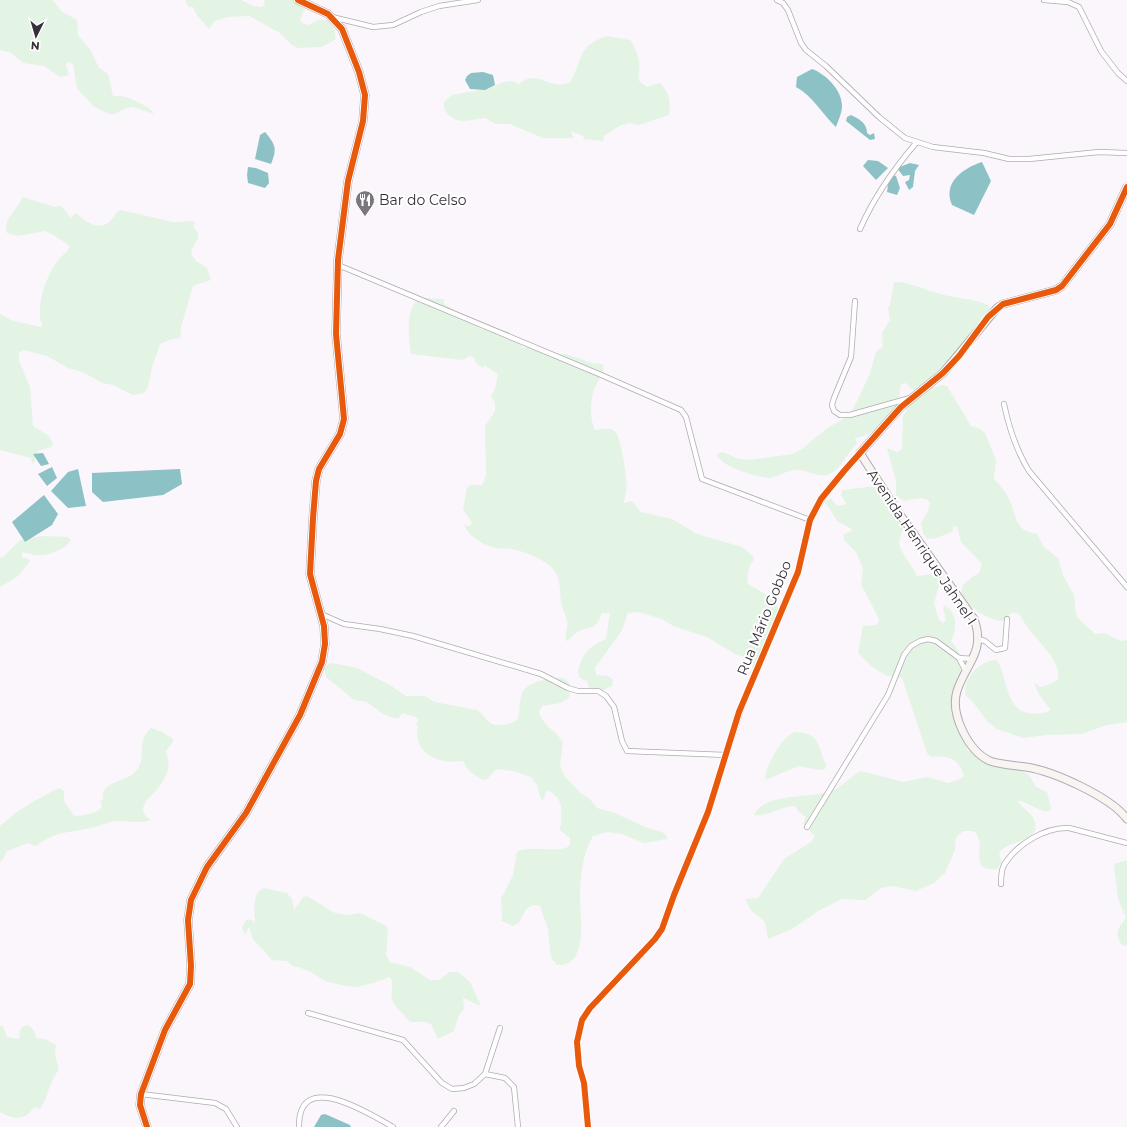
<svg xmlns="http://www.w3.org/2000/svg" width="1127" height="1127" font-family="Montserrat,sans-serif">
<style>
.green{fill:#e4f4e4}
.water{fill:#8cc1c6}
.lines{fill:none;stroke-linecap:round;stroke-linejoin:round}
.street-casing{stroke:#b0abb2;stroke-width:6}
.secondary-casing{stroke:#b0abb2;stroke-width:9}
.street{stroke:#fefefe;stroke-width:4.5}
.secondary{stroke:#f7f4f2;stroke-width:7}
.cycleway-casing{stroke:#fff;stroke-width:8}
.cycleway{stroke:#e8590c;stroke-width:6}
.labels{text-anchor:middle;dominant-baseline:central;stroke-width:4;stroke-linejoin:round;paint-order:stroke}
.poi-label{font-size:14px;fill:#37303a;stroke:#fff;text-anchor:start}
.street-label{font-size:14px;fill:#37303a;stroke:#fff}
</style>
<rect width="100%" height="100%" fill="#faf6fb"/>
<!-- green -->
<g class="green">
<path d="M0,0H53L61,11L77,20L78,35L91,51L99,68L108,74L113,96C116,97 119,95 122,96C131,98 149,106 154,114L133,107L124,109L115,114H109L93,106L77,88L73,64L68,62L66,65L69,75L60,77L44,66L23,63L11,53L0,50Z"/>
<path d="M185,0H241L253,6L262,7L265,4L264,0H294L305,9L300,20L302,23L309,25L318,20H327L334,27L336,39L322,47L298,48L292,45L280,33L249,16L228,17L215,21L209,29L196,14L193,7H189Z"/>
<path d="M607,36L630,40C639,52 641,65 638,80L640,78L639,81L647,87L660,83C669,92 671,101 669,115L639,125L629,123L619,126L604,136L603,141L584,139L583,136L573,132L571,133L574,138H543L510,124H496L485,118C471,119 459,126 448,114C445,110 443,107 444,102L452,95L486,89L504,82L512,81L519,84C539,67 548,92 570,82C584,59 576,46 607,36Z"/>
<path d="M23,197L55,207L61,206L71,218L76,213C84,221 99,232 110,221C114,217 116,212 121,210L173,222L195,221L193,227C205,237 193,242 191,254L196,261L207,268L211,280L193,286L181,327L180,338L172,339L160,344L152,367L148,387L144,393L133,395L113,385L102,383L83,372L68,368L47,356L24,350L19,353V361L30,387L33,426L49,436L53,444L51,447L38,451L33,465L31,458L0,450V314L13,321L41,327L42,325C35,307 46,276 58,260C62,255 68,253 69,246C66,242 50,233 45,231L18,236L7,233C2,219 17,211 23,197Z"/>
<path d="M894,282C910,282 922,289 937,293C954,299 973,297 989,306L990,311L933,382V385L935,387L942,385L947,386L971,426L980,429L985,433L996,460L994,479C999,484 1004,490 1008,497C1018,514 1011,530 1037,534L1044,547L1058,558L1063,575L1074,595L1076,614L1079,619L1095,634L1104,633L1120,641L1127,640V722L1107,725L1081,734L1046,735L1023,738L997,729L987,721L973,702L965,695C964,678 979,660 997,660L1000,665C1010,695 1009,720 1048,712L1050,709L1040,696L1034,683L1041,687L1051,684L1058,679C1063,662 1034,638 1026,625C1023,621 1022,618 1019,614L1012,612L1002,621C990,621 957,602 962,587C965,581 974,576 979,573L982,564L961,542L957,527L954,526L952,532L936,538L927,539L923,533L921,523L929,509L930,502C921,495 914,500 904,501L896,495V481L887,448L897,452L902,449L903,416L919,390L911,389L906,383L902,384C898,390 901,393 899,399C895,417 873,436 855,438L857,444C846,453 842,470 827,475C818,477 807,470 797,470C786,470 774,479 768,478C757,477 718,466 717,454L723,452L736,458L750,460L792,454L802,449L826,429L850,415L869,376L876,352L883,346L882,333L890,320L888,308L890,304Z"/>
<path d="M423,298L444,299V304L454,310L461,317L474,320L481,329L508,331L523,348L533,347L543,354H566L592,363L603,364C606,374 595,383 593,393C590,405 590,420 595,430C605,430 612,425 618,436C622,450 625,464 626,478C628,487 625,495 624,503L632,501L641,512L672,519L697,534L742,547L753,556L754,560C748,565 747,576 748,584L772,598L779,609L773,630L755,672L753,671L752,663L747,658L735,654L707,637L673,626L662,619L639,612L628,613L622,630L595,668L596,675L608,676L613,680L612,686L598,693L589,688L587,681C584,680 580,679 579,676C576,670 583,656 587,651C592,646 599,642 606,639L610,613H602C595,633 590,624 576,633C572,635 571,639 566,641C564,634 569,627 567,620C566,615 563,611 562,606C559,594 562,577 552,568C543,559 524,551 511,549C506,548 501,549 496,548C485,546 467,536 465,525L470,526L472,523L463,509L467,488L471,485H482L486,476L485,426L495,411V404L491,395L495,389L498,374L484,365L483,368L477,364L473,357L469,356L463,360L411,354C409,339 404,302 423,298Z"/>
<path d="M876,486C884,491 904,516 903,526C903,534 897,539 900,547C904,558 913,565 917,576L934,574L941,579L934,603L939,620L943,623L946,620L943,608L944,605C958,612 957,630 951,641C971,664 955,676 958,700C960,717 967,733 967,750L993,764L1019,769L1029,775L1036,787L1047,792L1051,808L1049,811H1043L1021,801H1018C1022,809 1033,812 1035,823C1040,843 1006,840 999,853L1002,862L997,869C965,872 990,841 973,831H963L956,837L955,850L945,873L934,883L916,891L892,886L881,888L865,900L842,899L820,910L792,929L768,939L765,922L751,910L745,899L758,898L784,859L811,842L815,836L803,824L806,817L798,811L795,806C781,806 768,817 754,815C765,792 809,799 831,791C843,787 849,777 861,771L903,782L927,777L948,783L958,780L964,776C959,759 949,755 932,757L927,753L902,678L887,676L872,667L858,653L863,626L877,625L879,619L861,584L863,569L856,552L844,540L843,534L850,532L852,529L837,521L825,502L831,498L837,506L844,505L846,503L841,495L842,490Z"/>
<path d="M43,536L68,537L71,540C65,550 46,557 34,555C30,554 27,552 22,553V558H27L30,561L18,576L0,587V557L2,558L20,540Z"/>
<path d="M332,663L357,668L390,685L406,696H425L435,702L477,710C483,714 484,718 489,722C495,728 511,725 517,720C521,711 518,699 524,690C529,684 536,682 543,680C560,676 575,675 569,698L560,703L542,706L539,712C543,727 557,730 563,743L560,765L564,775L580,793L589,798L597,808L615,813L645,827L662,832L667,836V839L644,843L622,834L607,832L593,836C583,852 580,877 580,896C580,915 589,968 557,965L552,959L550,952L548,929L540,906L533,905L526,909L519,923L513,926L500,920L502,919L501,899L513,875L517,852C530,844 561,855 570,845V838L560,830C562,813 565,798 547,790L542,802L537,785L531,777L513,771L497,769L487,779L483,780L469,771L463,761C441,765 412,754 418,727L416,725L418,720L416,717L403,713L398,718H394L383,714L367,702L354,700L326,677L324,669L328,664Z"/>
<path d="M151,728L162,732L173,739V742L166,751C168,759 170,765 167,773C165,777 162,783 159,787C152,796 132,809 151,820C139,824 130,821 118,821C107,822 100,826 91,828C65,834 58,830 36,846L28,843L7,851L3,859L0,862V826C17,810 38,798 59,788L64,791V801L74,816C82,816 98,813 102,807L100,801L103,800C100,780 126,783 136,771C148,757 135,742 151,728Z"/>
<path d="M795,732C820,732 818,747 826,765L825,769L818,770L799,766L765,780C765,766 782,737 795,732Z"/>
<path d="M1127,860V946L1122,945C1114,933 1118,928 1126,918L1118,899L1114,864Z"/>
<path d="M264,888L287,893L292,899L294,910L303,897L307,896L335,913L347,915L360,913L386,926L388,931L386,955L390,962L410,967L430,980H439L450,972H458L470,982L481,1006L463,998L464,1009L458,1017L454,1031L438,1039L431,1024L425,1022H410C404,1014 395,1008 392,999C390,990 395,985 390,977L373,983L356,987L346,986L325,981L311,972L298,967H294L287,961L272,960L253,939L249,927L245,935L242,927L246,920L250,919L255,923C255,912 251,893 264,888Z"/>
<path d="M0,1025L3,1026L7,1037L19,1039L21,1028L27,1025C33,1027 35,1032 36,1038L45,1039L56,1045L55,1054L59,1070C49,1081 49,1096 40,1109L34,1107C25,1121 14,1120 0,1112Z"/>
</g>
<!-- water -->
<g class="water">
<path d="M812,69C826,74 842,90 842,106C842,113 838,121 836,127C822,114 813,96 796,87L797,77Z"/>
<path d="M483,72L493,75L495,85L485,90L470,89L465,80L467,76L471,73Z"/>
<path d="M851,115C859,119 867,123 867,133L870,135L874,133L875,139L870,140L846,121L847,117Z"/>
<path d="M265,132C276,145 277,149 271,164L255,159L260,135Z"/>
<path d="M868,160L878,161L888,168L876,180L863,166Z"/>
<path d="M982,162L991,181L974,215L952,205C942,183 963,168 982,162Z"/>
<path d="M910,163L919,165L915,171L913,187L909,190L905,182L909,180L910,175L903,176L897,168Z"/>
<path d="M248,167L256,168L268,173L269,183L265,188L248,183L247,175Z"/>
<path d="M893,175L896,176L900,188L897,195L887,192L888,185Z"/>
<path d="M43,453L49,464L41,466L33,454Z"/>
<path d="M52,467L57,478L47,486L38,474Z"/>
<path d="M78,469L86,506L68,508L51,491L68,472Z"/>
<path d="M180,469L182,484L163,495L103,502L92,492V473Z"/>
<path d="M44,495L58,514L52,525L25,542L12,522Z"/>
<path d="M325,1114L350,1125L351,1127H314L321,1115Z"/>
</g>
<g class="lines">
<!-- street casing -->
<g class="street-casing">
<g id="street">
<path d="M777,0L783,3L788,10L801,43L806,50L826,66L879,117L905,138L933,147L984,153L1009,159H1029L1099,152L1127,153"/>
<path d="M1044,0L1068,2L1079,7L1101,51L1118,73L1127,81"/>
<path d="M332,17L373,27L393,25L421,12L439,6L478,0"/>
<path d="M860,229C874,197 893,170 916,143"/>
<path d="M338,265L599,374L681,410L686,417L702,479L810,520"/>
<path d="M855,301L851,357L834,398L832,405L834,411L840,415H850L910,398"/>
<path d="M1004,404C1009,428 1016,450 1029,471L1127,587"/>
<path d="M321,614L344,624L380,629L413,636L541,674L568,688L578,691H598L606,696L614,707L622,741L627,751L726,755"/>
<path d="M978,639L985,641L996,650L1005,648L1007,619"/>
<path d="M959,658L973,659"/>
<path d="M807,827L888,695L904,655L911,646L920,641L928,639L936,641L959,658L966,672"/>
<path d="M1001,884C1001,878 1001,871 1004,865C1017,844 1045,827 1069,828L1127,843"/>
<path d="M308,1013L403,1040L442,1083L452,1089L464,1088L474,1084L485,1074L500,1028"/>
<path d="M485,1074L505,1078L514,1087L518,1127"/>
<path d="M141,1094L215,1103L226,1109L237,1127"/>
<path d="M299,1127C298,1068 368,1113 393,1127"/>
<path d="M441,1127L454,1111"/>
<path d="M588,1127L584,1083L579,1066L577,1042L582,1020L590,1008L655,939L662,929L674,895L708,812L746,694L798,572L810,520L831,485L860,453"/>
</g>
</g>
<!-- secondary casing -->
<g class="secondary-casing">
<g id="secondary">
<path d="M1127,187L1110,224L1062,286L1056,290L1003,304L997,308L943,373L901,407L860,453L896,509L974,619C986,652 966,663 957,691C950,714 968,751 990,761C1001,765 1014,765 1026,767C1053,771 1111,797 1127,819"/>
<path d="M147,1127L140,1105L141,1094L165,1030L190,984L191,966L188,920L191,900L207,867L246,813L300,715L322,662L325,644L324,626L310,574L313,518L316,481L319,469L340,434L344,419L336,334L338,260L348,181L363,121L365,95L359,72L342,29L328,14L298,0"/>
</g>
</g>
<!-- street -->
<use href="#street" class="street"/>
<!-- secondary -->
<use href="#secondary" class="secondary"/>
<!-- cycleway casing -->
<g class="cycleway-casing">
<g id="cycleway">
<path d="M147,1127L140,1105L141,1094L165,1030L190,984L191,966L188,920L191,900L207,867L246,813L300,715L322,662L325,644L324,626L310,574L313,518L316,481L319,469L340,434L344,419L336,334L338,260L348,181L363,121L365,95L359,72L342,29L328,14L298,0"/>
<path d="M588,1127L584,1083L579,1066L577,1042L582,1020L590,1008L655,939L662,929L674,895L708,812L739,712L798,572L810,520L821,499L844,471L901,407L943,373L959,356L988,317L1003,304L1056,290L1062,286L1110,224L1127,187"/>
</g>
</g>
<!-- cycleway -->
<use href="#cycleway" class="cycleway"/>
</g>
<!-- icons -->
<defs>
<g id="restaurant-pin" transform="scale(1)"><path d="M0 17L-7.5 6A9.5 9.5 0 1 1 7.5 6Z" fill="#7b757e" stroke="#fff"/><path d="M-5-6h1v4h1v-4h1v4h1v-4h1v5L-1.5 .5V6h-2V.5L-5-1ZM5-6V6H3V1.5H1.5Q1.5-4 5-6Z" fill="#fff"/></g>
</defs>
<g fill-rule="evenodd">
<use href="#restaurant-pin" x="365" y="200"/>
</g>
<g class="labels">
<!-- poi labels -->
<g class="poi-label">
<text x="379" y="200">Bar do Celso</text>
</g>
<!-- street labels -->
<g class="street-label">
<text transform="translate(922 547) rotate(56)">Avenida Henrique Jahnel I</text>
<text transform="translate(764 618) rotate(-68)">Rua Mário Gobbo</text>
</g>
</g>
<!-- north arrow -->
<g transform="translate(36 36) rotate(185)" stroke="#ffffff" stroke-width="3" paint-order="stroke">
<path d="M0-3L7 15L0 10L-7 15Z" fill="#37303a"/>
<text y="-6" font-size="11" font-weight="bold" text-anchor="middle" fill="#37303a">N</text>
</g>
</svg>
